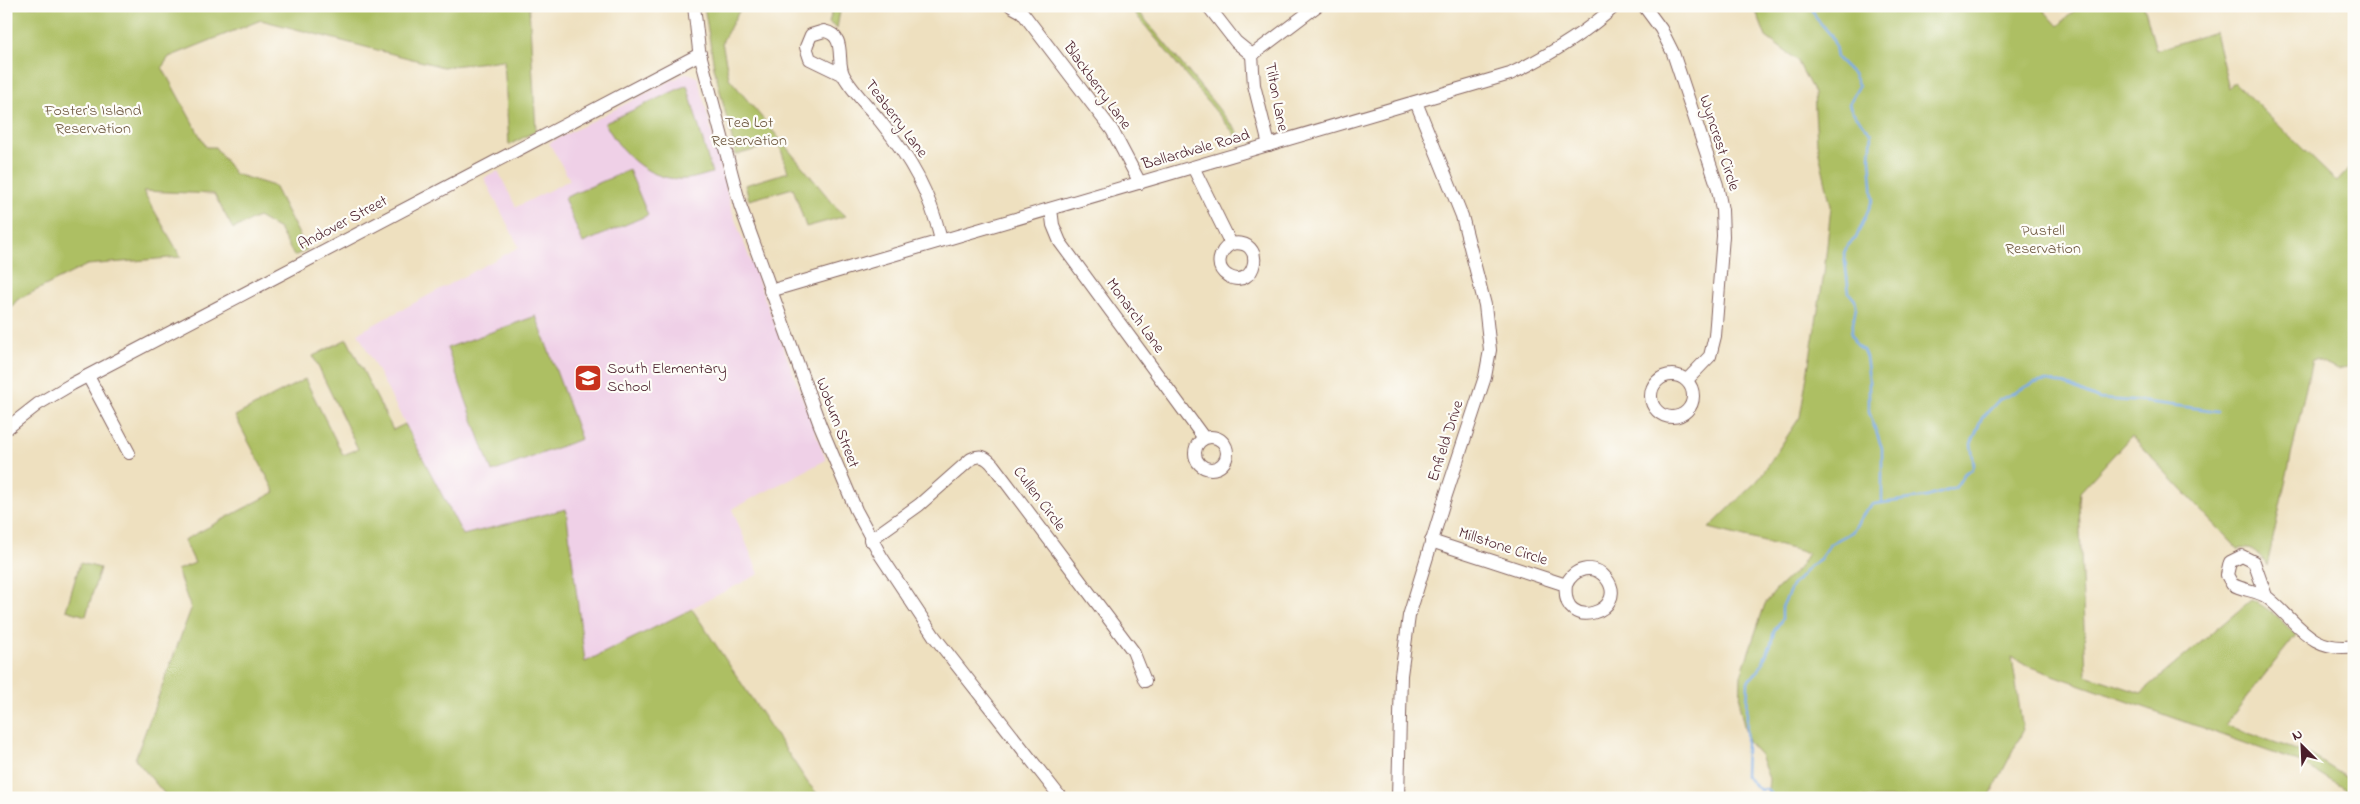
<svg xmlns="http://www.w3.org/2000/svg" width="2360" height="804" font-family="'Indie Flower',sans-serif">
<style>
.built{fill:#efd0e7}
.green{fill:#adbf63;stroke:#7c6f47}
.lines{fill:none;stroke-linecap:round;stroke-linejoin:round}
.stream{stroke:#7cace7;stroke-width:2.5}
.minor-casing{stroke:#83635f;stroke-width:14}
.minor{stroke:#fff;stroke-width:12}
.labels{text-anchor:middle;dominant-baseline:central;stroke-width:4.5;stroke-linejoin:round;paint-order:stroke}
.street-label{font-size:16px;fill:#4a1f2b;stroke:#fdfcf7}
.park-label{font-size:16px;fill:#6d573f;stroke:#fdfcf7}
.poi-label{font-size:16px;fill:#4a1f2b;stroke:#fdfcf7;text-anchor:start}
</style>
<rect width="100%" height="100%" fill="#fdfcf7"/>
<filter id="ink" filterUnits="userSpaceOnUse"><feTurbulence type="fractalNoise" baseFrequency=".02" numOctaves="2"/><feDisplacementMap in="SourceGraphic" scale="10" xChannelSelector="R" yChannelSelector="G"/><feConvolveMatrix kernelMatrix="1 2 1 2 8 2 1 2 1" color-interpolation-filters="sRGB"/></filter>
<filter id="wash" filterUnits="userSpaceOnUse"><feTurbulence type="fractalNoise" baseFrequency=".0096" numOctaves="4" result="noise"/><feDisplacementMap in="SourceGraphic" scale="20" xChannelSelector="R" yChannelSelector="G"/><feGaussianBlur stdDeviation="1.12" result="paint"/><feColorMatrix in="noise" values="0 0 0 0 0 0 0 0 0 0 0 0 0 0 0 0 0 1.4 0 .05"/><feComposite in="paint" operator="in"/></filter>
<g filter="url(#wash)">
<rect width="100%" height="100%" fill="#eee0bf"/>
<!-- built -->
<path class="built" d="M686,73L691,74L698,78L733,214L826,460L732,509L759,574L585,662L566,509L463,535L358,333L519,247L484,178L498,171L516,207L570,180L549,143Z"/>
<!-- green -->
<g class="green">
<path d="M6,6H529L536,131L509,145L504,60L443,67L261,20L169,57L162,67L206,147H215L235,174L274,186L307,250L294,256L279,229L258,217L233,229L214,194L143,191L181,257L87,265L17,300L6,314Z"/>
<path d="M704,6H742L722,42L729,78L836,207L846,216L806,227L793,188L749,200L745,185L788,172L779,143L736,155L714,67Z"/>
<path d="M833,6H841L837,28L829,23Z"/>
<path d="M1129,6H1134L1246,142L1242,143Z"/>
<path d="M1754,6H2040L2058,26L2079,6H2144L2156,50L2215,32L2229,89L2234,82L2337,182L2354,163V365L2338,369L2316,359L2312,360L2267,566C2262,553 2252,547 2238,549L2131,436L2080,492L2079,503L2086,675L2141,693L2251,600C2269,607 2282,622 2296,635L2225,725L2311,755L2354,782V795L2304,764L2025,665L2012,657L2023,731L1989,798H1767L1769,779L1760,755L1748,742L1740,709L1741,675L1765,604L1776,590L1799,568L1808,553L1709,528L1758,480L1800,417L1824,274L1831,206L1817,144L1814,93L1797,60L1766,37Z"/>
<path d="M687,85L712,173C704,175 696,178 688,179C649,182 622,155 605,123Z"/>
<path d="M629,170L648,215L583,243L564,198Z"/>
<path d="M536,316L581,439L492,472L447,348Z"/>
<path d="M347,339L393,430L405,424L463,535L566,509L585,662L692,609L808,783L821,798H168L135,759L191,609L177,570L195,563L184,540L275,492L235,416L305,379L343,455L358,449L313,356Z"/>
<path d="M80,563L100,568L86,616L66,610Z"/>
</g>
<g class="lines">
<!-- stream -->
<g class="stream">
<path d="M1811,6L1816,18L1830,34L1835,45L1837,58L1853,74L1859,86L1849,104L1852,111L1872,134L1870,158L1873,199L1856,238L1847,246L1844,253L1849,293L1855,300L1856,307L1851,334L1856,345L1863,350L1866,357L1869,380V412L1882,448V503"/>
<path d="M1771,798V793L1765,789L1760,790L1745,776L1748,681L1759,670L1771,644L1774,631L1782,619V607L1792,586L1811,565L1820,559L1830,544L1852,532L1866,510L1874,504L1927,497L1955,488L1965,473L1972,470L1974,465L1971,444L1982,418L1999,400L2034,383L2047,381L2064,384L2099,399L2147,402L2218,411"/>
</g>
</g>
</g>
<g filter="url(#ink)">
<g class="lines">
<!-- minor casing -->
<g class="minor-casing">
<g id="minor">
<path d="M694,6L699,50L740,205L820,425L856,510L881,556L934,636L1061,798"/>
<path d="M1011,6L1022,12L1112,130L1140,183"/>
<path d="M1208,6L1236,42L1252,55"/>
<path d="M1644,6L1661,29L1673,53L1717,185L1722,210L1723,236L1715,336L1710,356L1687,380"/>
<path d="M1252,55L1254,85L1269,145"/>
<path d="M1252,55L1317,6"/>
<path d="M843,75L810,59L806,47L811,35L824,31C848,36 835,61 844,76C853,92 869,107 880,121C911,159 930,193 941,240"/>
<path d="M1193,167L1231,244C1268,237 1256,292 1228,276C1214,267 1219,251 1231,244"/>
<path d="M1051,209L1053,225L1060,242L1204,438"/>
<path d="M770,291L1510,74C1548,56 1584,34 1615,6"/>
<circle cx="1672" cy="396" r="21"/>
<path d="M88,376L129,453"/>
<path d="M6,429L38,404L72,384L700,54"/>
<circle cx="1211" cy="453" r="16"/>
<path d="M870,540L919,505L971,459C981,454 986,457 993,465L1133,651L1145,681"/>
<path d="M1431,541L1566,585C1560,635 1632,611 1606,578C1593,562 1573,569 1566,585"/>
<path d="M2266,596L2254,562L2242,556L2230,562L2227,575L2232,584C2243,591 2258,590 2268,598C2297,621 2310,653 2354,646"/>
<path d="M1398,798L1401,675L1409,616L1445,498L1485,377L1490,350L1485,305L1462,216L1416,102"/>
</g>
</g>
<!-- minor -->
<use href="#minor" class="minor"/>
</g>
</g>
<!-- icons -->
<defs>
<g id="school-square" transform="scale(1.4375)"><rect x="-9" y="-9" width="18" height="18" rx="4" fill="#c8321e" stroke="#fdfcf7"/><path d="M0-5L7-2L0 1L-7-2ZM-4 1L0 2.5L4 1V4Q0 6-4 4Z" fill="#fff"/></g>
</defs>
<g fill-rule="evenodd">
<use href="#school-square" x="588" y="378"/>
</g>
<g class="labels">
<!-- street labels -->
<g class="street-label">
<text transform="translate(1097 86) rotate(54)">Blackberry Lane</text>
<text transform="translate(1276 97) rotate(79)">Tilton Lane</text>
<text transform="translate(896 119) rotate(53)">Teaberry Lane</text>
<text transform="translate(1719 143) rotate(72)">Wyncrest Circle</text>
<text transform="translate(1196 150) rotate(-16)">Ballardvale Road</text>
<text transform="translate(343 223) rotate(-28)">Andover Street</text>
<text transform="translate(1135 316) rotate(54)">Monarch Lane</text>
<text transform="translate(837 423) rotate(69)">Woburn Street</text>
<text transform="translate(1446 441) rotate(-72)">Enfield Drive</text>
<text transform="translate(1039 499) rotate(53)">Cullen Circle</text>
<text transform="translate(1503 547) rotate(18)">Millstone Circle</text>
</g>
<!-- park labels -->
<g class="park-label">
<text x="93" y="111">Foster's Island<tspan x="93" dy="18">Reservation</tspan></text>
<text x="749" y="123">Tea Lot<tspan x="749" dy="18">Reservation</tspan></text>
<text x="2043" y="231">Pustell<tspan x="2043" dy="18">Reservation</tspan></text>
</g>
<!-- poi labels -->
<g class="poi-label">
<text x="607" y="369">South Elementary<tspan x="607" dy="18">School</tspan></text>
</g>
</g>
<!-- margin -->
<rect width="2360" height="804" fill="none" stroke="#fdfcf7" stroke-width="25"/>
<!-- north arrow -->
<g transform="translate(2302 746) rotate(336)" stroke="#fdfcf7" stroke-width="4" paint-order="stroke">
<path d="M0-4L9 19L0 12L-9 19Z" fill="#4a1f2b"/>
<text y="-8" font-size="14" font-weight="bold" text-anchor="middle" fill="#4a1f2b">N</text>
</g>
</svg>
